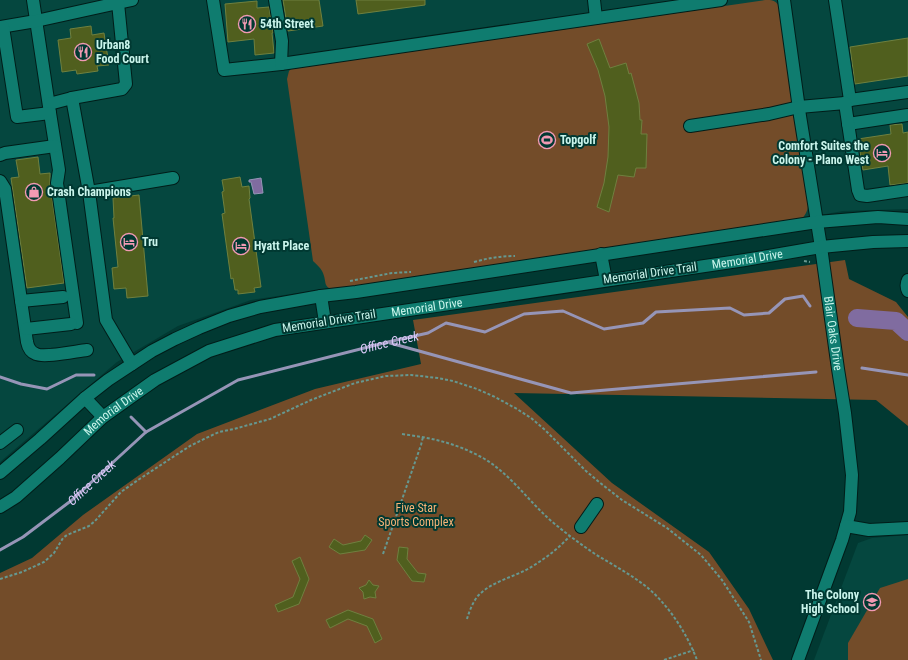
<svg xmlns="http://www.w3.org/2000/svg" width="908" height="660" font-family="'Roboto Condensed',sans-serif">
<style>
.built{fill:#05473f}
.green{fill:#734c29}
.water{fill:#806ca0;stroke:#9695b7}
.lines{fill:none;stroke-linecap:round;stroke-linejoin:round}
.stream{stroke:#9695b7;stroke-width:3}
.river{stroke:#806ca0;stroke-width:18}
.building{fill:#505f1e;stroke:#6f803f}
.minor-casing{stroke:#011d19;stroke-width:14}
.path{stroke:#669890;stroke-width:2;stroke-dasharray:3 2;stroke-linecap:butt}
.minor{stroke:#0f7c6f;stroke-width:12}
.labels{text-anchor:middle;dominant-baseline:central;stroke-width:4;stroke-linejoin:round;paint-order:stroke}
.poi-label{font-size:12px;font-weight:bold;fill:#caf5ec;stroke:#013932;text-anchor:start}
.street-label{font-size:12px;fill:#caf5ec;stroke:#013932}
.park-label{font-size:12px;fill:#f9b478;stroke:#013932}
.water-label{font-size:13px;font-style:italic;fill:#dbcaf9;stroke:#013932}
</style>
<rect width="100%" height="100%" fill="#013932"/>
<!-- built -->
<g class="built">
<path d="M0,0H908V209L843,211L798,219L251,300L178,326L117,362L0,462Z"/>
<path d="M908,535V660H814L858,543L872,538Z"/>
</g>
<!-- green -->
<g class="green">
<path d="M765,0C772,0 775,0 779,6L808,205C808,211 805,215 801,220L337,290C321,288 328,282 322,271C320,267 316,264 313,261L287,79L289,71L291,69Z"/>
<path d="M845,260L849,279L896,302L908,317V426L876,400L514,393L612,483L709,552L749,609L773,660H0V573L32,558L83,515L197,434L315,389L421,364L413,320Z"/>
<path d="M908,579V660H848V643L880,588Z"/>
</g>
<!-- water -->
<path class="water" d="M261,178L263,193L254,194L251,182H249V180Z"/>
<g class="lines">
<!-- stream -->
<g class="stream">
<path d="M390,343L571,393L816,372"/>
<path d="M862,368L908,375"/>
<path d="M0,377L21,384L47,389L76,375H94"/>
<path d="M131,417L146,432"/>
<path id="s1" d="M0,550L23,537L72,500L146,432L238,380L388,342L428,333L446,323L485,332L524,314L563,311L604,329L643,323L656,312L730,308L744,315L769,313L785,299L803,296L810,306"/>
</g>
<!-- river -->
<path class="river" d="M857,318L896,321L908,332"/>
</g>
<!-- building -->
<g class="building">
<path d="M283,0H319L323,26L288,31Z"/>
<path d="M356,0H425V5L358,14Z"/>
<path d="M257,1V8L269,7L273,33H272L274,53L255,55L254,39L228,42L225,4Z"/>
<path d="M91,26L92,35L104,33L109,65L97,66L98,71L77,74L76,70L62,72L58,40L71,38L70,29Z"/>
<path d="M908,38V76L855,84L850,47Z"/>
<path d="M599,39L610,68L626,63L629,74L631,73L639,103L640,120H642L641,134H647L646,168H636L634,177L618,175L609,212L597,207L604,183L608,157L609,127L605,96L598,70L587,44Z"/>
<path d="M902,124L903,133L908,132V183L890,185L888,166L863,170L858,139L891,134L890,125Z"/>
<path d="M38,157L40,174L50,173V184L64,283L27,288L11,178L19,177L16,160Z"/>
<path d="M240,177L242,187L249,186L250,198L249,199L261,287L254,288L255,292L238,294V290H235L233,278L231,279L222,214L225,213L222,192L224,191L222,180Z"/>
<path d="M139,195L148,296L127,298L126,288L114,289L112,268L118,267L113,218H114L113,198Z"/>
<path d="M365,535L372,540L365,550L340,554L329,547L334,539L343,545L361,541Z"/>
<path d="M399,547L408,548L407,559L418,573L426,574L424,582L412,581L397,560Z"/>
<path d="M300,557L309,579L299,604L278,612L275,605L293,597L300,579L292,561Z"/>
<path d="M369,580L373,585L379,586L375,592L376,598L370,597L364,599L363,592L359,588L366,585Z"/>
<path d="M348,610L373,619L382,639L375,643L367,626L348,619L330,628L326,620Z"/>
</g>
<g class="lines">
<!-- minor casing -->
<g class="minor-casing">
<g id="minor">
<path d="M33,0L50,113L59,170L57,183L77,323"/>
<path d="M213,0L224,70L281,64L721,0"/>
<path d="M275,0L282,41L281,64"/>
<path d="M594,0L596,18"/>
<path id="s2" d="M784,0L800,116L821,247L838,369L845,413L852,475L850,512L842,540L798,660"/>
<path d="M835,0L850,100L845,103"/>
<path d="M118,3L132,0"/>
<path d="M0,27L36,21L118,3L126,84L122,89L72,98L49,104"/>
<path d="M3,27L17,117L50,113"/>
<path d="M72,98L89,192"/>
<path d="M850,100L908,92"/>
<path d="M848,124L908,115"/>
<path d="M690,126L769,114L799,107L845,103L858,190L860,195L867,196L908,190"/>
<path d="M0,155L5,153L55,146"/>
<path d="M0,181L5,189L27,342C28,347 30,352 36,354C44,358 77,351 87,350"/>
<path d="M601,254L606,280"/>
<path d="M908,280C906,284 906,287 908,291"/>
<path d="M321,296L325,322"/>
<path d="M21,301L63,297"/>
<path d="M26,329L71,324"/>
<path d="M132,364L106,320L89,192L173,178"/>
<path d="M85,398L103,417"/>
<path d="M0,443L17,430"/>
<path d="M0,473L40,439L85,398L108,380L152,351L175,339L199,328L229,316L260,307L321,296L356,292L817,222L878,217L908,219"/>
<path id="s3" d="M0,507L16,497L60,458L103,417L155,380L209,351L275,330L745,260L821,247L873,242L908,241"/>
<path d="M846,526L869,530L908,528"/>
<path d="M581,527L597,504"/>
</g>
</g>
<!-- path -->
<g class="path">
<path d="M804,261L810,262"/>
<path d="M474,262C488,258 501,256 515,256"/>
<path d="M350,281L392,273L411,272"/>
<path d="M402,434C432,438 456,443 483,458C509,473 527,499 549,519C564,532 579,543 595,554C613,565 632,575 648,588C670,607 687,634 697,660"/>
<path d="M383,554L421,445L423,437"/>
<path d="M0,579L22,572L44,562L54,553L63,538L67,535L89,526L95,521L121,492L138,480L176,455L190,446L206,438L219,432L234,429L270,419L311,400L355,383L386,376L411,375L438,378L453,381L477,389L495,397L517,409L531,418L545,430L586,471L599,482L622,500L667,528L701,555L722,580L749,622L761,660"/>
<path d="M467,619C469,612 472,604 477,597C489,583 510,578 526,570C542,561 557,550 570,536"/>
<path d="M664,660L694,650"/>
</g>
<!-- minor -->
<use href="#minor" class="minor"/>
</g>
<!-- icons -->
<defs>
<g id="restaurant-ring" transform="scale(0.9)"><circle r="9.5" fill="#013932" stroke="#f19ab3" stroke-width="1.5"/><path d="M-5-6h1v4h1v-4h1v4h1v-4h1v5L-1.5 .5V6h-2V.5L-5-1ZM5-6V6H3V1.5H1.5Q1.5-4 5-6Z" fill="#f19ab3"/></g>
<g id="stadium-ring" transform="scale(0.9)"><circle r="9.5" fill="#013932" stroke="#f19ab3" stroke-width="1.5"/><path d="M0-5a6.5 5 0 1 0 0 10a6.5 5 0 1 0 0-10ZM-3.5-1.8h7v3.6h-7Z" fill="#f19ab3"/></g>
<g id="hotel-ring" transform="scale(0.9)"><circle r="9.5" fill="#013932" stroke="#f19ab3" stroke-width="1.5"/><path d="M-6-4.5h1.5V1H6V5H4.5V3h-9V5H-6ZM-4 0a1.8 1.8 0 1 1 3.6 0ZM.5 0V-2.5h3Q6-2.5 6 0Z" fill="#f19ab3"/></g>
<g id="shop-ring" transform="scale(0.9)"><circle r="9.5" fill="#013932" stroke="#f19ab3" stroke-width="1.5"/><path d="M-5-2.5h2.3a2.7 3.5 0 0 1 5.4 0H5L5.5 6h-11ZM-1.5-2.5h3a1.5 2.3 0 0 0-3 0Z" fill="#f19ab3"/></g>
<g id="school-ring" transform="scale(0.9)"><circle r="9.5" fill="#013932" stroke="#f19ab3" stroke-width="1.5"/><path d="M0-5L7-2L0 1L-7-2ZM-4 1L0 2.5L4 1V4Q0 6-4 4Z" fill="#f19ab3"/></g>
</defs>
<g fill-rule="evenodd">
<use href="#restaurant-ring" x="247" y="24"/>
<use href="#restaurant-ring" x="83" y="52"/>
<use href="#stadium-ring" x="547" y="140"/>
<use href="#hotel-ring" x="882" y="153"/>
<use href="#shop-ring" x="34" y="192"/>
<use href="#hotel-ring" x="129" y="242"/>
<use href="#hotel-ring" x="241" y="246"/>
<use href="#school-ring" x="872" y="602"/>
</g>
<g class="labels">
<!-- poi labels -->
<g class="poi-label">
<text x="260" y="24">54th Street</text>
<text x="96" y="45">Urban8<tspan x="96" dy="14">Food Court</tspan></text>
<text x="560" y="140">Topgolf</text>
<text x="869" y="146" text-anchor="end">Comfort Suites the<tspan x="869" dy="14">Colony - Plano West</tspan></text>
<text x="47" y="192">Crash Champions</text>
<text x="142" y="242">Tru</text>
<text x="254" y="246">Hyatt Place</text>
<text x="859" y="595" text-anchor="end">The Colony<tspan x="859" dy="14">High School</tspan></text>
</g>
<!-- street labels -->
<g class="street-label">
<text stroke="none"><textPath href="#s3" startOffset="809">Memorial Drive</textPath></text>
<text transform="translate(650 273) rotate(-8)">Memorial Drive Trail</text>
<text stroke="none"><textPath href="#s3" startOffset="485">Memorial Drive</textPath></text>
<text transform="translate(329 321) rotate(-9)">Memorial Drive Trail</text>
<text stroke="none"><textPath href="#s2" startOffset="337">Blair Oaks Drive</textPath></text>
<text stroke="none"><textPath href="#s3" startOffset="149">Memorial Drive</textPath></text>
</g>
<!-- park labels -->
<g class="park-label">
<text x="416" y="508">Five Star<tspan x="416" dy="14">Sports Complex</tspan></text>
</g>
<!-- water labels -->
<g class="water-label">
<text stroke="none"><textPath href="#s1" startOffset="450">Office Creek</textPath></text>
<text stroke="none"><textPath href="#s1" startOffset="114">Office Creek</textPath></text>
</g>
</g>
</svg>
